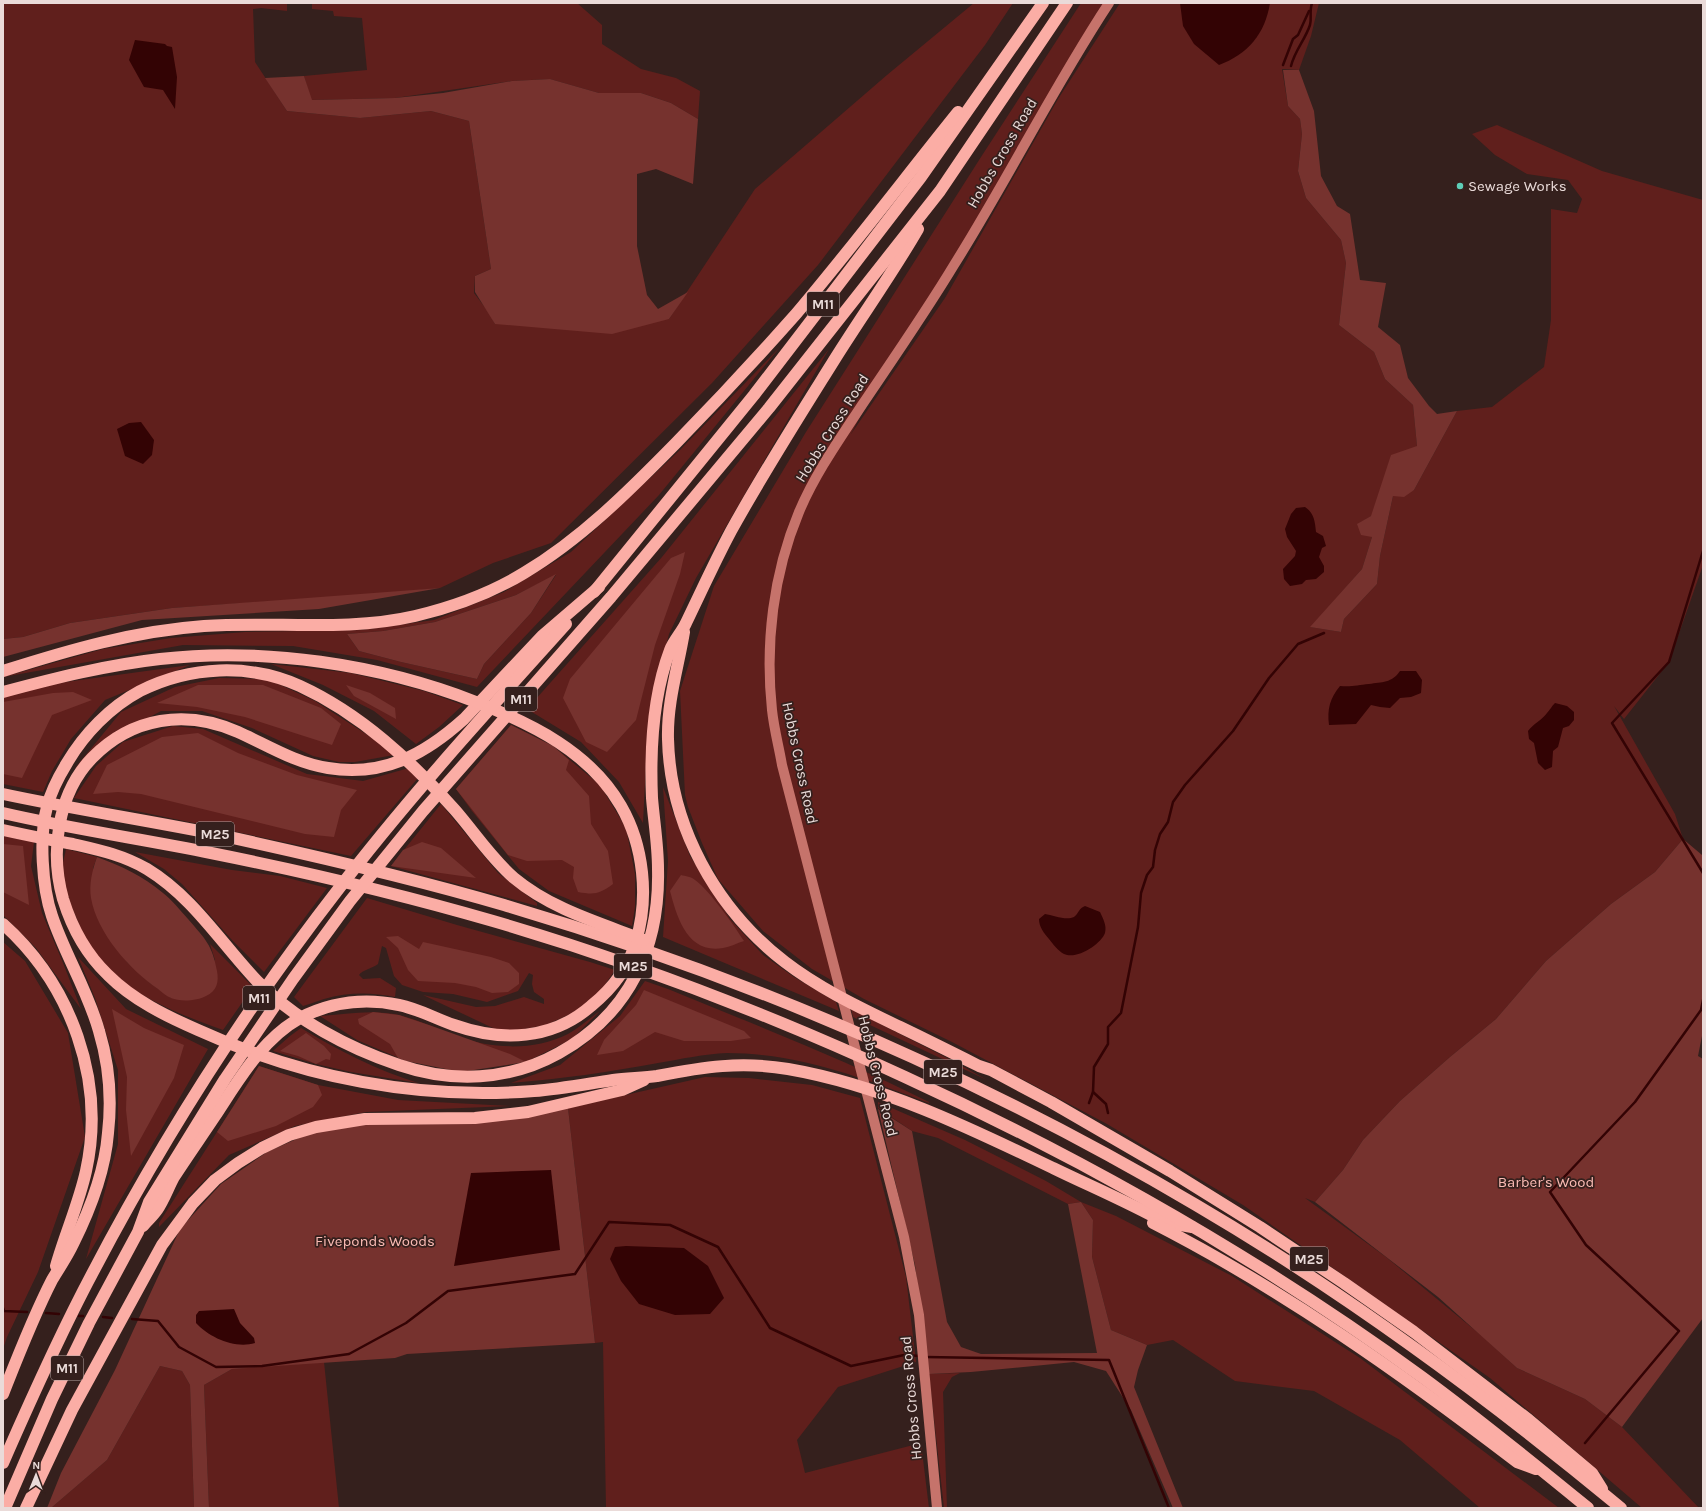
<svg xmlns="http://www.w3.org/2000/svg" width="1706" height="1511" font-family="Karla,sans-serif">
<style>
.green{fill:#601f1c;fill-rule:evenodd}
.forest{fill:#76322e}
.water{fill:#330304}
.lines{fill:none;stroke-linecap:round;stroke-linejoin:round}
.stream{stroke:#330304;stroke-width:2.5}
.secondary{stroke:#c6736b;stroke-width:10}
.highway{stroke:#fbada5;stroke-width:12}
.poi-dot{fill:#5eceb8;stroke:#35201d;stroke-width:1.5}
.labels{text-anchor:middle;dominant-baseline:central;stroke-width:3.5;stroke-linejoin:round;paint-order:stroke}
.shield{fill:#35201d;stroke:#b4a3a1;stroke-width:1}
.shield-label{font-size:14px;font-weight:bold;fill:#eadbd9}
.street-label{font-size:15px;fill:#eadbd9;stroke:#35201d}
.poi-label{font-size:15px;fill:#eadbd9;stroke:#35201d;text-anchor:start}
.park-label{font-size:15px;fill:#fbbbb4;stroke:#35201d}
</style>
<rect width="100%" height="100%" fill="#35201d"/>
<!-- green -->
<g class="green">
<path d="M3,3H287V11L261,8L253,9L255,62L287,111L360,118L431,111L469,121L491,269L475,276L474,293L490,314L495,324L669,319L755,189L887,75L974,3H1013L985,45L818,265L712,383L551,543L493,563L440,588L381,594L172,608L70,623L23,637L3,639Z"/>
<path d="M312,3H577L602,25V44L641,69L676,78L700,91L698,119L671,103L641,93H599L550,79L512,81L395,98L311,100L304,76L367,70L362,18L334,16L333,11L312,9Z"/>
<path d="M1081,3H1106L1001,185L896,349L851,434L945,298L1058,99L1120,3H1319L1311,36L1299,70L1282,69L1288,106L1300,119L1302,134L1298,171L1306,198L1341,240L1346,263L1339,325L1374,352L1385,379L1413,405L1417,446L1373,515L1358,524L1372,537L1362,569L1311,627L1341,632L1344,619L1377,584L1380,556L1393,496L1414,490L1457,411L1492,407L1544,367L1551,320V209L1577,213L1582,199L1568,180L1527,174L1495,155L1472,134L1497,125L1602,171L1703,200V565L1669,662L1624,719L1614,706L1675,814L1683,839L1655,872L1611,904L1546,961L1496,1019L1450,1057L1400,1101L1363,1140L1343,1170L1315,1202L1305,1198L1386,1257L1482,1336L1517,1368L1585,1399L1622,1427L1699,1508H1642L1490,1378L1243,1205L1107,1124L952,1042L864,999L812,969L763,931L718,879L702,843L688,807L685,795L680,691L714,586L806,432L981,157Z"/>
<path d="M780,347L659,495L477,687L377,660L293,646L183,645L3,677L103,649L171,638L245,632L361,630L434,620L504,592L571,552L680,450ZM556,575L531,613L484,664L477,679L401,662L359,651L347,634L383,631L435,622L516,595Z"/>
<path d="M829,349L696,578L669,634L652,701L647,742L643,823L619,782L581,742L527,709L662,557Z"/>
<path d="M271,664L351,673L424,691L463,705L439,727L416,744L374,711L323,685Z"/>
<path d="M190,665L105,700L71,739L52,771L43,792L3,784V694L51,684Z"/>
<path d="M219,678L268,679L315,701L380,743L394,755L355,762H339L313,756L252,728L202,711H161L127,729L75,768L121,712L175,687Z"/>
<path d="M511,725L553,746L600,785L626,828L635,874V907L632,926L549,891L519,869L472,811L456,789Z"/>
<path d="M173,726L203,729L307,774L363,781L409,768L418,778L351,856L74,798L96,766L123,742Z"/>
<path d="M663,787L690,856L730,919L763,955L794,977L836,1002L839,1011L663,937L668,861Z"/>
<path d="M441,804L498,873L537,903V906L391,866Z"/>
<path d="M3,836L34,842L31,866L42,913L63,963L81,1009L36,948L3,915Z"/>
<path d="M66,849L97,857L93,868L127,962L150,983L171,998L215,960L210,944L253,987L223,1030C179,1014 131,996 99,960C89,947 82,932 76,917C70,904 62,882 62,867C63,861 65,855 66,849Z"/>
<path d="M135,852L232,870L280,876L327,888L264,972L232,940L182,884L164,869Z"/>
<path d="M367,898L457,925L590,962L615,970L602,989L577,1011L546,1025L513,1031L495,1029L423,995L476,1007L495,1006L524,997L544,1004V999L534,992L532,984L533,975L529,973L518,991L487,1002L453,994L423,992L402,985L394,976L386,948L382,946L378,964C373,968 362,970 359,975L363,979L380,978L396,988L395,997C371,992 348,992 324,999C317,1001 311,1004 303,1006L294,997Z"/>
<path d="M3,942L25,961L68,1033L85,1137L38,1272L7,1337L3,1349Z"/>
<path d="M78,957L126,1009L208,1049L86,1259L118,1144V1070L95,998Z"/>
<path d="M645,981L668,989C755,1025 844,1059 929,1102V1103C863,1078 798,1053 727,1053C704,1054 681,1059 658,1063C610,1072 560,1079 511,1083L560,1065L620,1016Z"/>
<path d="M851,1009L955,1062L987,1080L853,1017Z"/>
<path d="M600,1011L572,1039L526,1062L406,1061L357,1040L320,1016C346,1014 373,1009 399,1015C419,1020 439,1030 459,1037C494,1049 534,1051 568,1034C579,1028 590,1018 600,1011Z"/>
<path d="M301,1028C339,1051 377,1070 418,1083L351,1072L316,1064L273,1051L290,1036Z"/>
<path d="M259,1066L318,1085L398,1100L510,1106L366,1112L295,1126L229,1155L159,1227V1223Z"/>
<path d="M705,1077L749,1078L812,1085L860,1098L906,1277L916,1362L838,1387L797,1440L805,1473L921,1443L929,1508H606L603,1342L595,1343L568,1108Z"/>
<path d="M878,1102L965,1140L1046,1181L1081,1202L1116,1216L1232,1276L1360,1358L1559,1508H1480L1400,1440L1314,1391L1235,1381L1173,1340L1147,1345L1111,1330L1092,1257L1093,1220L1081,1202L1068,1204L938,1138L912,1131L878,1108Z"/>
<path d="M324,1362L339,1508H209L204,1385L232,1369Z"/>
<path d="M160,1366L182,1371L190,1385L194,1508H51L107,1460Z"/>
<path d="M960,1373L952,1377L943,1392L947,1508H944L929,1374Z"/>
</g>
<!-- forest -->
<g class="forest">
<path d="M1283,70H1299L1314,111L1321,176L1337,206L1350,214L1360,280L1386,283L1378,327L1400,345L1408,378L1429,406L1437,414L1457,411L1414,490L1404,497L1393,496L1380,556L1377,584L1344,619L1341,632L1310,627L1362,569L1372,537L1361,535L1357,524L1371,516L1391,455L1417,446L1413,405L1385,379L1374,352L1339,325L1346,263L1341,240L1306,198L1298,171L1302,134L1300,119L1288,106Z"/>
<path d="M304,76L312,100L395,98L443,93L512,81L550,79L599,93H641L671,103L698,119L693,184L656,169L637,174V246L647,295L658,309L688,292L669,319L612,334L495,324L475,292V276L491,269L469,121L431,111L360,118L287,111L265,78Z"/>
<path d="M685,552L680,574L655,645L636,720L607,752L586,742L563,698L570,679L671,558Z"/>
<path d="M556,574L531,613L484,664L477,679L401,662L359,651L347,634L383,631L435,622L516,595Z"/>
<path d="M440,588L319,609L142,620L3,657V639L23,637L70,623L172,608Z"/>
<path d="M198,685H263L321,708L341,724L332,745L245,717L197,707L157,703Z"/>
<path d="M346,685L370,693L395,708L396,719L354,696Z"/>
<path d="M73,692L92,700L52,715L22,778L3,774V702L53,693Z"/>
<path d="M511,725L553,746L569,760L566,770L589,796L591,824L608,851L613,884C599,894 595,895 578,892L573,878L574,867L562,860L527,861L508,855L456,789Z"/>
<path d="M198,733L238,753L297,775L357,790L341,810L334,837L305,834L141,794L118,792L93,794L107,765L162,737Z"/>
<path d="M1683,839L1702,855L1703,858V1031L1698,1056L1703,1059V1318L1622,1427L1585,1399L1517,1368L1438,1297L1315,1202L1343,1170L1363,1140L1400,1101L1450,1057L1496,1019L1546,961L1611,904L1655,872Z"/>
<path d="M422,842L441,848L476,878L391,866L403,850Z"/>
<path d="M3,844L23,846L29,905L3,892Z"/>
<path d="M97,857C121,866 143,876 163,893C172,900 180,910 188,919C205,939 212,944 217,971C219,982 217,991 206,996C197,1001 180,1002 171,998C166,996 162,992 158,989C130,970 97,933 91,898C89,884 92,871 97,857Z"/>
<path d="M681,875C685,876 692,877 695,880C710,891 733,924 744,941C737,943 730,947 723,948C687,954 677,917 670,891Z"/>
<path d="M398,936L419,949L423,942L491,957L509,963L519,973V984L508,992L492,993L476,987L455,983L418,981L408,970L398,948L386,937Z"/>
<path d="M644,990L744,1031L751,1038L731,1041H684L655,1032L623,1051L597,1055L604,1040L636,1005Z"/>
<path d="M112,1009L144,1028L184,1045L174,1078L131,1156L126,1110L127,1077Z"/>
<path d="M373,1012L399,1015L429,1025L510,1054L526,1062L461,1072L406,1061L398,1058L390,1044L359,1024L358,1019Z"/>
<path d="M306,1033L324,1046L331,1054L330,1060L326,1059L316,1064L298,1056L280,1051Z"/>
<path d="M259,1066L318,1085L322,1095L313,1107L276,1126L228,1141L217,1132Z"/>
<path d="M568,1108L595,1343L407,1354L395,1358L232,1369L204,1385L209,1508H194L190,1385L182,1371L160,1366L107,1460L51,1508H47L61,1473L115,1370L180,1229L221,1184L267,1152L310,1133L370,1123Z"/>
<path d="M878,1109L912,1131L947,1322L961,1347L981,1354L1097,1353L1068,1204L1081,1202L1093,1220L1092,1257L1111,1330L1147,1345L1138,1370L1134,1387L1183,1508H1173L1131,1410L1106,1371L1074,1362L971,1372L929,1374L915,1265Z"/>
</g>
<!-- water -->
<g class="water">
<path d="M1180,3H1270C1265,34 1248,54 1219,65L1194,44L1183,26Z"/>
<path d="M135,40L165,44L167,46L172,47L177,77L175,109L163,90L144,87L129,60Z"/>
<path d="M141,422L154,440L152,455L143,464L125,456L117,429L129,423Z"/>
<path d="M1305,507C1314,513 1315,521 1316,532L1323,536L1326,546L1322,548L1319,557L1324,566V572L1316,579L1306,580L1302,584L1290,586L1284,579L1283,569L1295,556L1296,551L1287,537L1285,529L1291,514L1296,508Z"/>
<path d="M1400,671H1416L1422,680L1421,693L1411,697L1400,698L1390,708L1380,707L1371,705L1356,724L1329,725C1327,709 1330,698 1340,686C1352,687 1358,685 1369,684C1382,682 1392,683 1400,671Z"/>
<path d="M1555,703L1567,706L1574,712V720L1569,726L1563,728L1558,747L1553,751L1552,767L1545,770L1538,763L1534,743L1529,739L1528,731C1533,724 1542,720 1547,713C1550,710 1551,707 1555,703Z"/>
<path d="M1085,906L1100,912C1103,919 1107,925 1105,933C1101,944 1077,960 1064,954C1058,951 1053,944 1049,939C1044,933 1039,927 1039,919L1045,914C1053,915 1066,921 1074,917C1079,913 1079,908 1085,906Z"/>
<path d="M551,1170L560,1250L454,1266L471,1173Z"/>
<path d="M626,1246L684,1248L708,1266L724,1298L710,1314L675,1315L639,1304L621,1281L610,1259L615,1247Z"/>
<path d="M234,1309L240,1323L254,1338L255,1343C235,1349 210,1338 196,1323V1315L199,1311Z"/>
</g>
<g class="lines">
<!-- stream -->
<g class="stream">
<path d="M1283,65L1293,39L1298,35L1309,11"/>
<path d="M1291,66C1295,50 1305,40 1310,25C1312,18 1309,12 1312,3"/>
<path d="M1703,551L1669,662L1612,723L1703,873"/>
<path d="M1093,1092L1106,1104L1108,1113"/>
<path d="M1089,1103L1093,1092L1094,1067L1108,1044V1027L1121,1013L1138,927L1141,893L1147,875L1153,867L1155,850L1160,834L1168,822L1173,802L1185,785L1233,731L1269,678L1298,644L1324,633"/>
<path d="M3,1308L4,1311L27,1312"/>
<path d="M46,1313L59,1314"/>
<path d="M79,1316H83"/>
<path d="M103,1317L112,1318"/>
<path d="M132,1319L158,1321L179,1347L216,1367L262,1366L349,1354L406,1323L448,1291L575,1274L609,1222L670,1225L718,1247L770,1328L851,1366L904,1355L920,1356"/>
<path d="M925,1357L1109,1360L1169,1508"/>
<path d="M1585,1443L1679,1331L1586,1245L1550,1192L1635,1102L1701,1010L1703,1000"/>
</g>
<!-- secondary -->
<path class="secondary" d="M937,1508L919,1315L904,1237L782,765C779,747 774,729 772,710C765,644 773,574 799,512C815,474 839,440 862,405C893,359 925,313 954,265C1008,179 1053,88 1109,3"/>
<!-- highway -->
<g class="highway">
<path d="M599,587L542,636L464,719C424,755 383,777 328,768C295,763 267,745 238,732C186,709 132,717 92,758C57,794 50,853 63,899C72,928 86,954 108,975C133,1000 166,1016 198,1030C303,1078 418,1100 534,1091C560,1089 586,1084 613,1080C627,1078 642,1078 657,1076C703,1067 741,1061 788,1069C881,1085 968,1127 1053,1168C1090,1186 1128,1202 1164,1222L1192,1227"/>
<path d="M594,592L754,395L921,177L1043,3"/>
<path d="M684,632C678,668 667,702 668,739C670,826 716,909 785,962C820,989 861,1008 900,1027C927,1040 953,1053 979,1066L991,1070L1051,1102L1170,1171L1260,1227L1344,1283L1414,1332L1529,1420L1592,1473L1602,1489"/>
<path d="M3,671C69,650 134,631 204,626C274,621 346,632 415,616C453,607 491,593 524,573C581,539 629,491 676,443C717,401 757,358 796,314C852,248 904,179 958,112"/>
<path d="M3,692C55,678 107,665 160,659C263,647 379,664 476,702C532,724 590,752 621,806C644,846 649,898 636,941C629,967 612,989 591,1006C552,1040 502,1042 454,1025C436,1019 419,1009 399,1005C365,998 331,1002 300,1018C262,1039 238,1081 215,1116C201,1137 187,1157 174,1177C168,1188 164,1200 157,1210C153,1216 147,1221 143,1226"/>
<path d="M3,794C73,809 145,820 215,834C312,855 409,877 504,905C745,976 979,1077 1196,1205C1346,1293 1487,1397 1621,1508"/>
<path d="M3,813C72,829 142,839 211,853C306,872 400,894 493,921C634,962 771,1015 905,1077C1086,1160 1260,1259 1422,1377C1479,1419 1533,1463 1588,1508"/>
<path d="M3,830C26,835 49,840 73,844C99,850 123,855 147,869C193,897 221,943 257,981C295,1020 348,1048 399,1065C452,1083 509,1081 559,1053C629,1014 660,948 658,869C658,845 654,822 652,798C650,751 653,695 670,650C674,640 682,632 686,623C701,592 715,561 731,531C763,473 798,418 833,362C861,317 892,274 918,229"/>
<path d="M3,924C71,985 106,1080 86,1171C79,1203 65,1234 56,1266"/>
<path d="M1153,1223C1282,1289 1402,1374 1517,1462L1536,1469"/>
<path d="M3,1394C18,1356 33,1317 52,1280C59,1268 67,1257 73,1244C90,1210 105,1171 108,1133C112,1098 109,1064 99,1031C88,991 65,955 52,916C42,887 39,836 47,807C51,791 59,776 67,763C84,734 110,707 140,691C190,666 249,663 300,686C361,714 411,761 455,810C475,833 491,858 514,878C551,909 600,923 644,940"/>
<path d="M3,1463C31,1399 59,1336 92,1274C162,1140 244,1011 337,891C408,798 488,711 566,624"/>
<path d="M5,1508L52,1399L89,1323L138,1232L149,1202L225,1079L293,979L350,901L423,811L611,597L769,408L940,191L1067,3"/>
<path d="M26,1508L72,1410L162,1245L193,1203L215,1180L238,1163L262,1148L289,1135L316,1127L365,1119L475,1118L528,1112L622,1090L644,1080"/>
</g>
</g>
<!-- markers -->
<circle class="poi-dot" cx="1460" cy="186" r="4"/>
<g class="labels">
<!-- shield labels -->
<g class="shield">
<rect x="807" y="292" width="32" height="24" rx="3"/>
<rect x="505" y="687" width="32" height="24" rx="3"/>
<rect x="196" y="822" width="38" height="24" rx="3"/>
<rect x="614" y="954" width="38" height="24" rx="3"/>
<rect x="243" y="986" width="32" height="24" rx="3"/>
<rect x="924" y="1060" width="38" height="24" rx="3"/>
<rect x="1290" y="1247" width="38" height="24" rx="3"/>
<rect x="51" y="1356" width="32" height="24" rx="3"/>
</g>
<g class="shield-label">
<text x="823" y="304">M11</text>
<text x="521" y="699">M11</text>
<text x="215" y="834">M25</text>
<text x="633" y="966">M25</text>
<text x="259" y="998">M11</text>
<text x="943" y="1072">M25</text>
<text x="1309" y="1259">M25</text>
<text x="67" y="1368">M11</text>
</g>
<!-- street labels -->
<g class="street-label">
<text transform="translate(1002 153) rotate(-60)">Hobbs Cross Road</text>
<text transform="translate(832 428) rotate(-58)">Hobbs Cross Road</text>
<text transform="translate(800 763) rotate(78)">Hobbs Cross Road</text>
<text transform="translate(878 1076) rotate(76)">Hobbs Cross Road</text>
<text transform="translate(911 1398) rotate(-95)">Hobbs Cross Road</text>
</g>
<!-- poi labels -->
<g class="poi-label">
<text x="1468" y="186">Sewage Works</text>
</g>
<!-- park labels -->
<g class="park-label">
<text x="1546" y="1182">Barber's Wood</text>
<text x="375" y="1241">Fiveponds Woods</text>
</g>
</g>
<!-- border -->
<rect width="1706" height="1511" fill="none" stroke="#eadbd9" stroke-width="8"/>
<!-- north arrow -->
<g transform="translate(36 1475) rotate(1)" stroke="#35201d" stroke-width="3" paint-order="stroke">
<path d="M0-3L7 15L0 10L-7 15Z" fill="#eadbd9"/>
<text y="-6" font-size="11" font-weight="bold" text-anchor="middle" fill="#eadbd9">N</text>
</g>
</svg>
